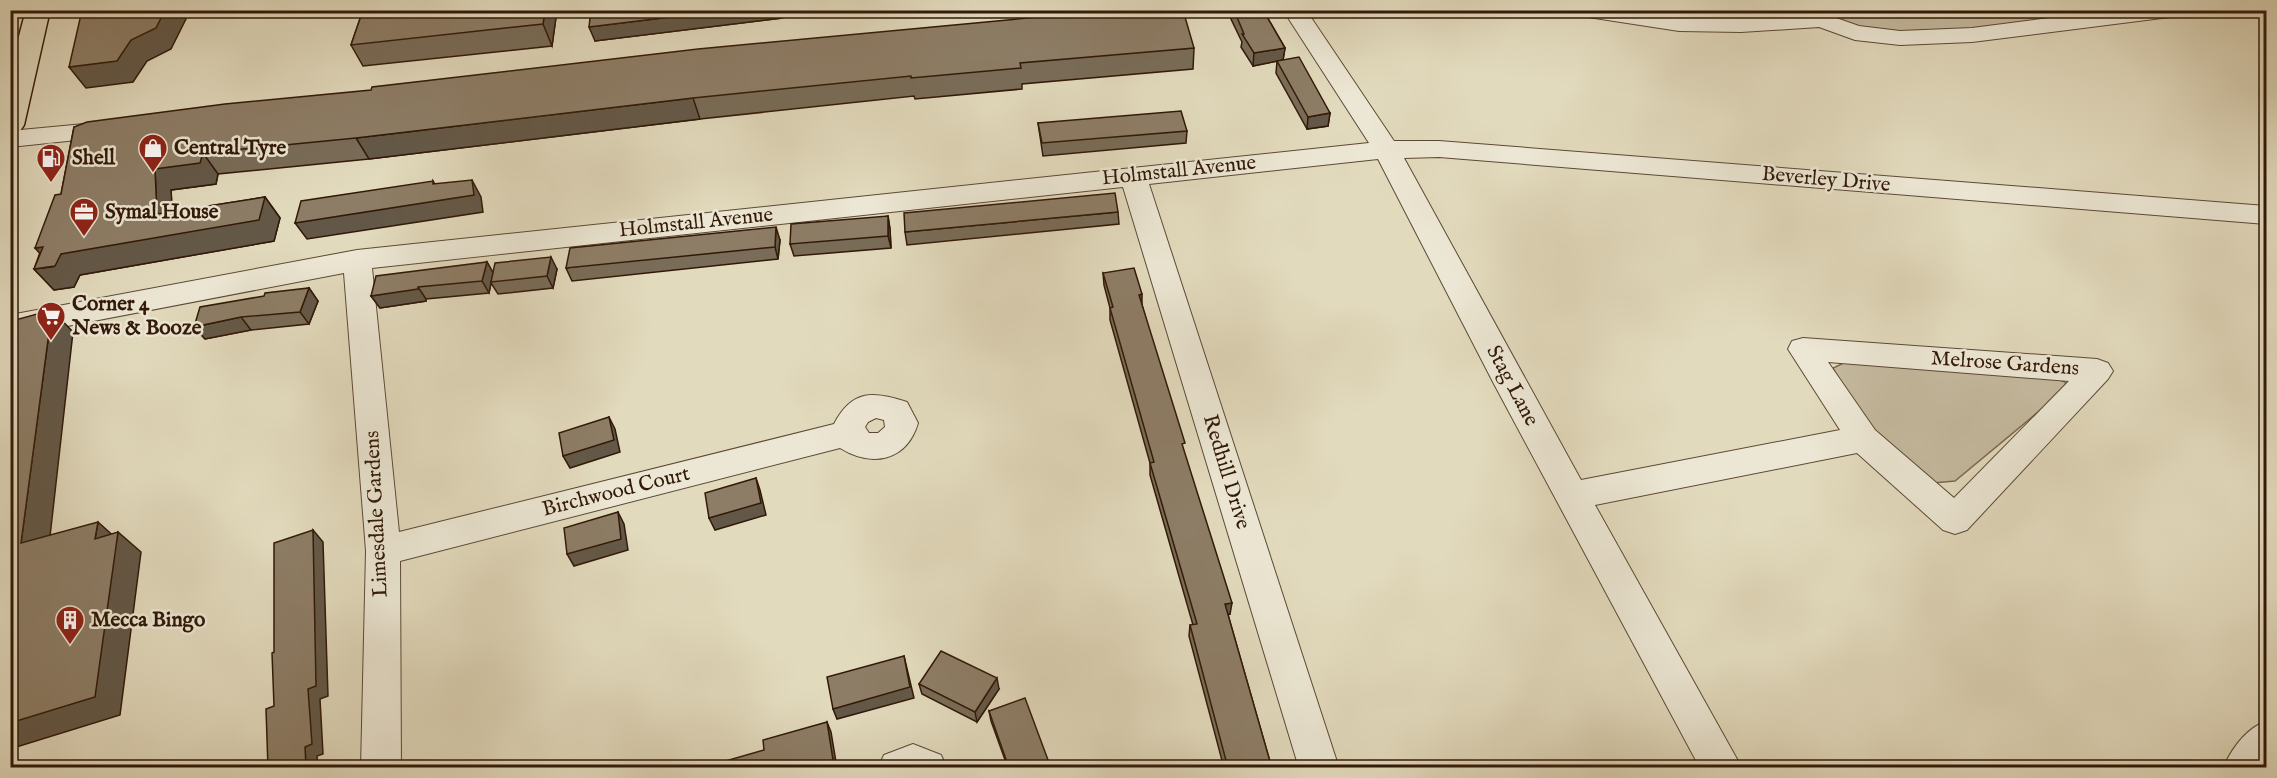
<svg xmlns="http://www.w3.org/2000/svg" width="2277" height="778" font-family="'IM FELL English',serif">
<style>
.green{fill:#c4b99e;stroke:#7a6953;stroke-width:1.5}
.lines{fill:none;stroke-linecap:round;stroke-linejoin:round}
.minor-casing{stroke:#5d4935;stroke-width:2}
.major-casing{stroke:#311908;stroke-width:3}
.minor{fill:#ece7d4;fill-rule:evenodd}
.major{fill:#e2dabd;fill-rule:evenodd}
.wall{fill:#796c58;stroke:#311908;stroke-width:1.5}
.shaded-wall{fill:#635847;stroke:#311908;stroke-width:1.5}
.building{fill:#8d7d66;stroke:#311908;stroke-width:1.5}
.labels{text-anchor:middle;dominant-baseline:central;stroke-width:5;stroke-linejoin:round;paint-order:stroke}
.poi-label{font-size:21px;font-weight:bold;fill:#311908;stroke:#ece7d4;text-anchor:start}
.street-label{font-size:21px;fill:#311908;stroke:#ece7d4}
</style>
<rect width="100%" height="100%" fill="#e2dabd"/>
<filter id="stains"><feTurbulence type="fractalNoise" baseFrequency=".00333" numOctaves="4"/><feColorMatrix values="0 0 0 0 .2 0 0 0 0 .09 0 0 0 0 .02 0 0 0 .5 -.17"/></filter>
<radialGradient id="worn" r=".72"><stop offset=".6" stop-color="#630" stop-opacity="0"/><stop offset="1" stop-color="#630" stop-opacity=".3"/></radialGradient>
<!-- green -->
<g class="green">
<path d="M1836,10L2134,11L1966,31L1894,33L1846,25L1833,15Z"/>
<path d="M1852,359L2050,376L2065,382L2067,388L1955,481L1933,483L1860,418L1833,368Z"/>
</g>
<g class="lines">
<!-- minor casing -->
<g class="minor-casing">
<g id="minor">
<path d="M1283,10H1306L1394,141H1439L2266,206V224L1439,157L1404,158L1581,480L1840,430L1788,349L1792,341L1803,338L2097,359L2108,363L2113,371L2108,379L1967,530L1955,534L1943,530L1857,453L1595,505L1742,768H1700L1494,384L1378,159L1149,184L1339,768H1299L1123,187L372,268L399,532L834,424C852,389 874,391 907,402L918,423C907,461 872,468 840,448L400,561L401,768H361L366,551L344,273L10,337V315L357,250L1369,143ZM1828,362L2069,381L1954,498L1875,430ZM876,418L884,420L885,427L878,433H869L865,427L868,422Z"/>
<path d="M1577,10H1637L1679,17L1741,18L1822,13L1859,26L1900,31L1972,28L2110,10H2181L2178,15L2170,17L1972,42L1900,45L1855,40L1819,27L1741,32L1679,31L1588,17L1580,15Z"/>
<path d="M116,121L125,123L129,129L125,135L10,147V131Z"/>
<path d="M2266,721V768H2223C2232,748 2246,729 2266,721Z"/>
<path d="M913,744L941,755L947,768H878L884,755Z"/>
</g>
</g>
<!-- major casing -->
<g class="major-casing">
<path id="major" d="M26,10H50L24,125L20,131L10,133V70Z"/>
</g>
<!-- minor -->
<use href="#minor" class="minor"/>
<!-- major -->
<use href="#major" class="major"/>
</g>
<!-- wall -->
<g class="wall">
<path d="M363,10H557L552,46L363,66L351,45Z"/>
<path d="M591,10H814L782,14V18L595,41Z"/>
<path d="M1232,10H1263L1285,48L1283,60L1330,113L1328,126L1307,129L1276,73L1277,61L1253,66L1241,47L1242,42L1231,19Z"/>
<path d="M1194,48L1193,69L1022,84V89L915,99L914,96L700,119L369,159L218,174L216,184L171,190L172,212L265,197L280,218L274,241L80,275L74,287L54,290L34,269L61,194L74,127Z"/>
<path d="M1038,123L1187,131L1186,143L1043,156Z"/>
<path d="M1118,212L1119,224L907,245L905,232Z"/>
<path d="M888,216L890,229L891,248L794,256L790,244Z"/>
<path d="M780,240L778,259L572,281L566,268Z"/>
<path d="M487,262L493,273L557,269L553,288L498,294L491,283L489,293L426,299V301L380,308L371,296Z"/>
<path d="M1103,273L1142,305L1230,614L1228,615L1271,765V768H1224L1189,636L1190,625H1193L1150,475V463L1110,320V308L1104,285Z"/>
<path d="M309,288L318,301L309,324L251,330L205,339L194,327Z"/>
<path d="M919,684L999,689L977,722L922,694Z"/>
<path d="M989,711L1051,768H1008L991,721Z"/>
</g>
<!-- shaded-wall -->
<g class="shaded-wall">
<path d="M165,10H195L190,11L171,49L147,61L133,82L86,88L69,67L131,40Z"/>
<path d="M545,10H557L552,46L543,24Z"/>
<path d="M728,10H781L782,18L595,41L589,27Z"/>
<path d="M1285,48L1283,60L1253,66L1254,53Z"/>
<path d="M693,98L700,119L369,159L356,138Z"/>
<path d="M1330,113L1328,126L1307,129L1308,117Z"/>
<path d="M203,153L218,174L216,184L171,190L174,234L265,197L280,218L274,241L80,275L74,287L54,290L34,269L52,267L35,248L43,247L61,254L157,214L155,169Z"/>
<path d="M472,180L481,197L483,212L307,239L295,223L433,184V181L443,198Z"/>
<path d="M888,216L890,229L891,248L888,236Z"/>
<path d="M776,227L780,240L778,259L775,247Z"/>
<path d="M551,257L557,269L553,288L547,276Z"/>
<path d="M487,262L494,274L491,282V283L489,293L482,281Z"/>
<path d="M418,287L426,299V301L380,308L371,296Z"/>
<path d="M309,288L318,301L309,324L300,312Z"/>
<path d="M1142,294V306L1139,295Z"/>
<path d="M52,310L73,332L47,563L21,543Z"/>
<path d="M241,317L251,330L205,339L194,327Z"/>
<path d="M609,417L615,429L620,452L570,468L563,456Z"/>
<path d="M756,478L760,490L766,515L715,530L709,518Z"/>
<path d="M618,512L624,524L628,550L574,566L567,554Z"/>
<path d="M98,522L117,539L118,532L141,552L120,715L10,749V723L95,539Z"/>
<path d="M313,530L323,542L328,696L320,699L323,754L317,756L318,768H306L305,747L308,689Z"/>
<path d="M1232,603L1230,614L1224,615L1225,604Z"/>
<path d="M904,656L914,698L837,719L833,709Z"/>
<path d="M997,678L999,689L977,722L975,712Z"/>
<path d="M827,722L831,732L837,768H808Z"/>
</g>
<!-- building -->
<g class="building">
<path d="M82,10H165L156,28L131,40L117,61L69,67Z"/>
<path d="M363,10H545L543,24L351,45Z"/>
<path d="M591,10H728L589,27Z"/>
<path d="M1113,10H1183L1194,48L1020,63L1021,68L911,78V76L693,98L356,138L203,153L200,163L155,169L157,214L265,197L259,220L61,254L55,266L34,269L43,247L35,248L55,195L61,194L74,127L87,122L225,104L371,90L372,87L698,49Z"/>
<path d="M1234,10H1263L1285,48L1254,53L1242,34H1244Z"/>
<path d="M1299,57L1330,113L1308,117L1277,61Z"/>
<path d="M1181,111L1187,131L1042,143L1038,123Z"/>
<path d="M472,180L474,195L295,223L301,201L433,181V184Z"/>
<path d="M1115,193L1118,212L905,232L904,213Z"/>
<path d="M888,216V236L790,244L791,224Z"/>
<path d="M776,227L775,247L566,268L570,248Z"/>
<path d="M551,257L547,276L491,282L495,263Z"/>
<path d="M487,262L482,281L418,287V289L371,296L376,276Z"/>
<path d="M1134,268L1142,294L1139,295L1185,443L1182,444L1232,603L1225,604L1271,765L1259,768H1228L1190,625L1197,624L1150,463L1154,462L1110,308L1113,307L1103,273Z"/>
<path d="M309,288L300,312L241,317L194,327L200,307L264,296L265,293Z"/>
<path d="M52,310L21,543L98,522L95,539L118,532L95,697L10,723V353L15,320Z"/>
<path d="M609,417L614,440L563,456L559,433Z"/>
<path d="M756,478L761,503L709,518L705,493Z"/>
<path d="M618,512L621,539L567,554L564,528Z"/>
<path d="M313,530L316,686L308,689L312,744L305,747L306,768H268L266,709L274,706L272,653L274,652V543Z"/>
<path d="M941,651L997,678L975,712L919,684Z"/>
<path d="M904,656L910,687L833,709L827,677Z"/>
<path d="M1025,698L1051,768H1009L989,711Z"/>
<path d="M827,722L833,760L808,768H701L764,750L763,740Z"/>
</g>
<!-- icons -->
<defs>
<g id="shop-pin" transform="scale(1.5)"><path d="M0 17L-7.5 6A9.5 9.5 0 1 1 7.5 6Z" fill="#8f2418" stroke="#ece7d4"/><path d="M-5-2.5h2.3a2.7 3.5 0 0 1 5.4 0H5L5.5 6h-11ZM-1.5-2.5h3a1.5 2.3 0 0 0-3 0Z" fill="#fff"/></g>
<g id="fuel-pin" transform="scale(1.5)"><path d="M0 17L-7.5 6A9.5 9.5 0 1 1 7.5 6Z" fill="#8f2418" stroke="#ece7d4"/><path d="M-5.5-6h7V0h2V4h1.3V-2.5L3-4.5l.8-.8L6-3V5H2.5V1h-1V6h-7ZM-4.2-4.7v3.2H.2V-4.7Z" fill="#fff"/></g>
<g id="office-pin" transform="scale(1.5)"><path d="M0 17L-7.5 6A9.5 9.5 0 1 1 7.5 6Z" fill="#8f2418" stroke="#ece7d4"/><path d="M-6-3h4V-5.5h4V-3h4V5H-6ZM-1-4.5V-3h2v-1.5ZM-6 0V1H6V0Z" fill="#fff"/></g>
<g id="supermarket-pin" transform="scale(1.5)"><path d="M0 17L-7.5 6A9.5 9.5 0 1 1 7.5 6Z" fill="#8f2418" stroke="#ece7d4"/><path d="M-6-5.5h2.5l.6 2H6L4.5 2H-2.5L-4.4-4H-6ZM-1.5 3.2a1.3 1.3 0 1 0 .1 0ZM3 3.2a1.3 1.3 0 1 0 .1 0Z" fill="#fff"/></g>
<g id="building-pin" transform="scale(1.5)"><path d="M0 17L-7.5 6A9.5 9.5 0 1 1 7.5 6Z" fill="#8f2418" stroke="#ece7d4"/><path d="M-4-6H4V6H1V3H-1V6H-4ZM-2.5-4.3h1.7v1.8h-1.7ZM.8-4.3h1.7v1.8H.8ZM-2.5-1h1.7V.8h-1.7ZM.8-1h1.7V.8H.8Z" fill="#fff"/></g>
</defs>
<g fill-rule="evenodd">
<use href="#shop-pin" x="153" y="148"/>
<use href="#fuel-pin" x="51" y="158"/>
<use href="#office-pin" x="84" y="212"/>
<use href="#supermarket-pin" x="51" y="316"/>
<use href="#building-pin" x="70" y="620"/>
</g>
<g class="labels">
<!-- poi labels -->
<g class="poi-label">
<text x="174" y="148">Central Tyre</text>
<text x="72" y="158">Shell</text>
<text x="105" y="212">Symal House</text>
<text x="72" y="304">Corner 4<tspan x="72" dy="24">News &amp; Booze</tspan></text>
<text x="91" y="620">Mecca Bingo</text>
</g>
<!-- street labels -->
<g class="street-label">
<text transform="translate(1179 171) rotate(-6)">Holmstall Avenue</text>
<text transform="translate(1826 180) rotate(5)">Beverley Drive</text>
<text transform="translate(696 223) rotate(-6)">Holmstall Avenue</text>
<text transform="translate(2005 364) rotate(4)">Melrose Gardens</text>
<text transform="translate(1512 386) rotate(62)">Stag Lane</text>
<text transform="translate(1226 472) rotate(73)">Redhill Drive</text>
<text transform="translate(616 492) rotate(-14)">Birchwood Court</text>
<text transform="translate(377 514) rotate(-93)">Limesdale Gardens</text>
</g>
</g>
<!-- margin -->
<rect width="2277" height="778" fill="none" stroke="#e2dabd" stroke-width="36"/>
<rect x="12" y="12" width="2253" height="754" fill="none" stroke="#311908" stroke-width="3"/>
<rect x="18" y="18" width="2241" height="742" fill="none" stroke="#311908" stroke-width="1.5"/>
<rect width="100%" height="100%" filter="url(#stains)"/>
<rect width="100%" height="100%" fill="url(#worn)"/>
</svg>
